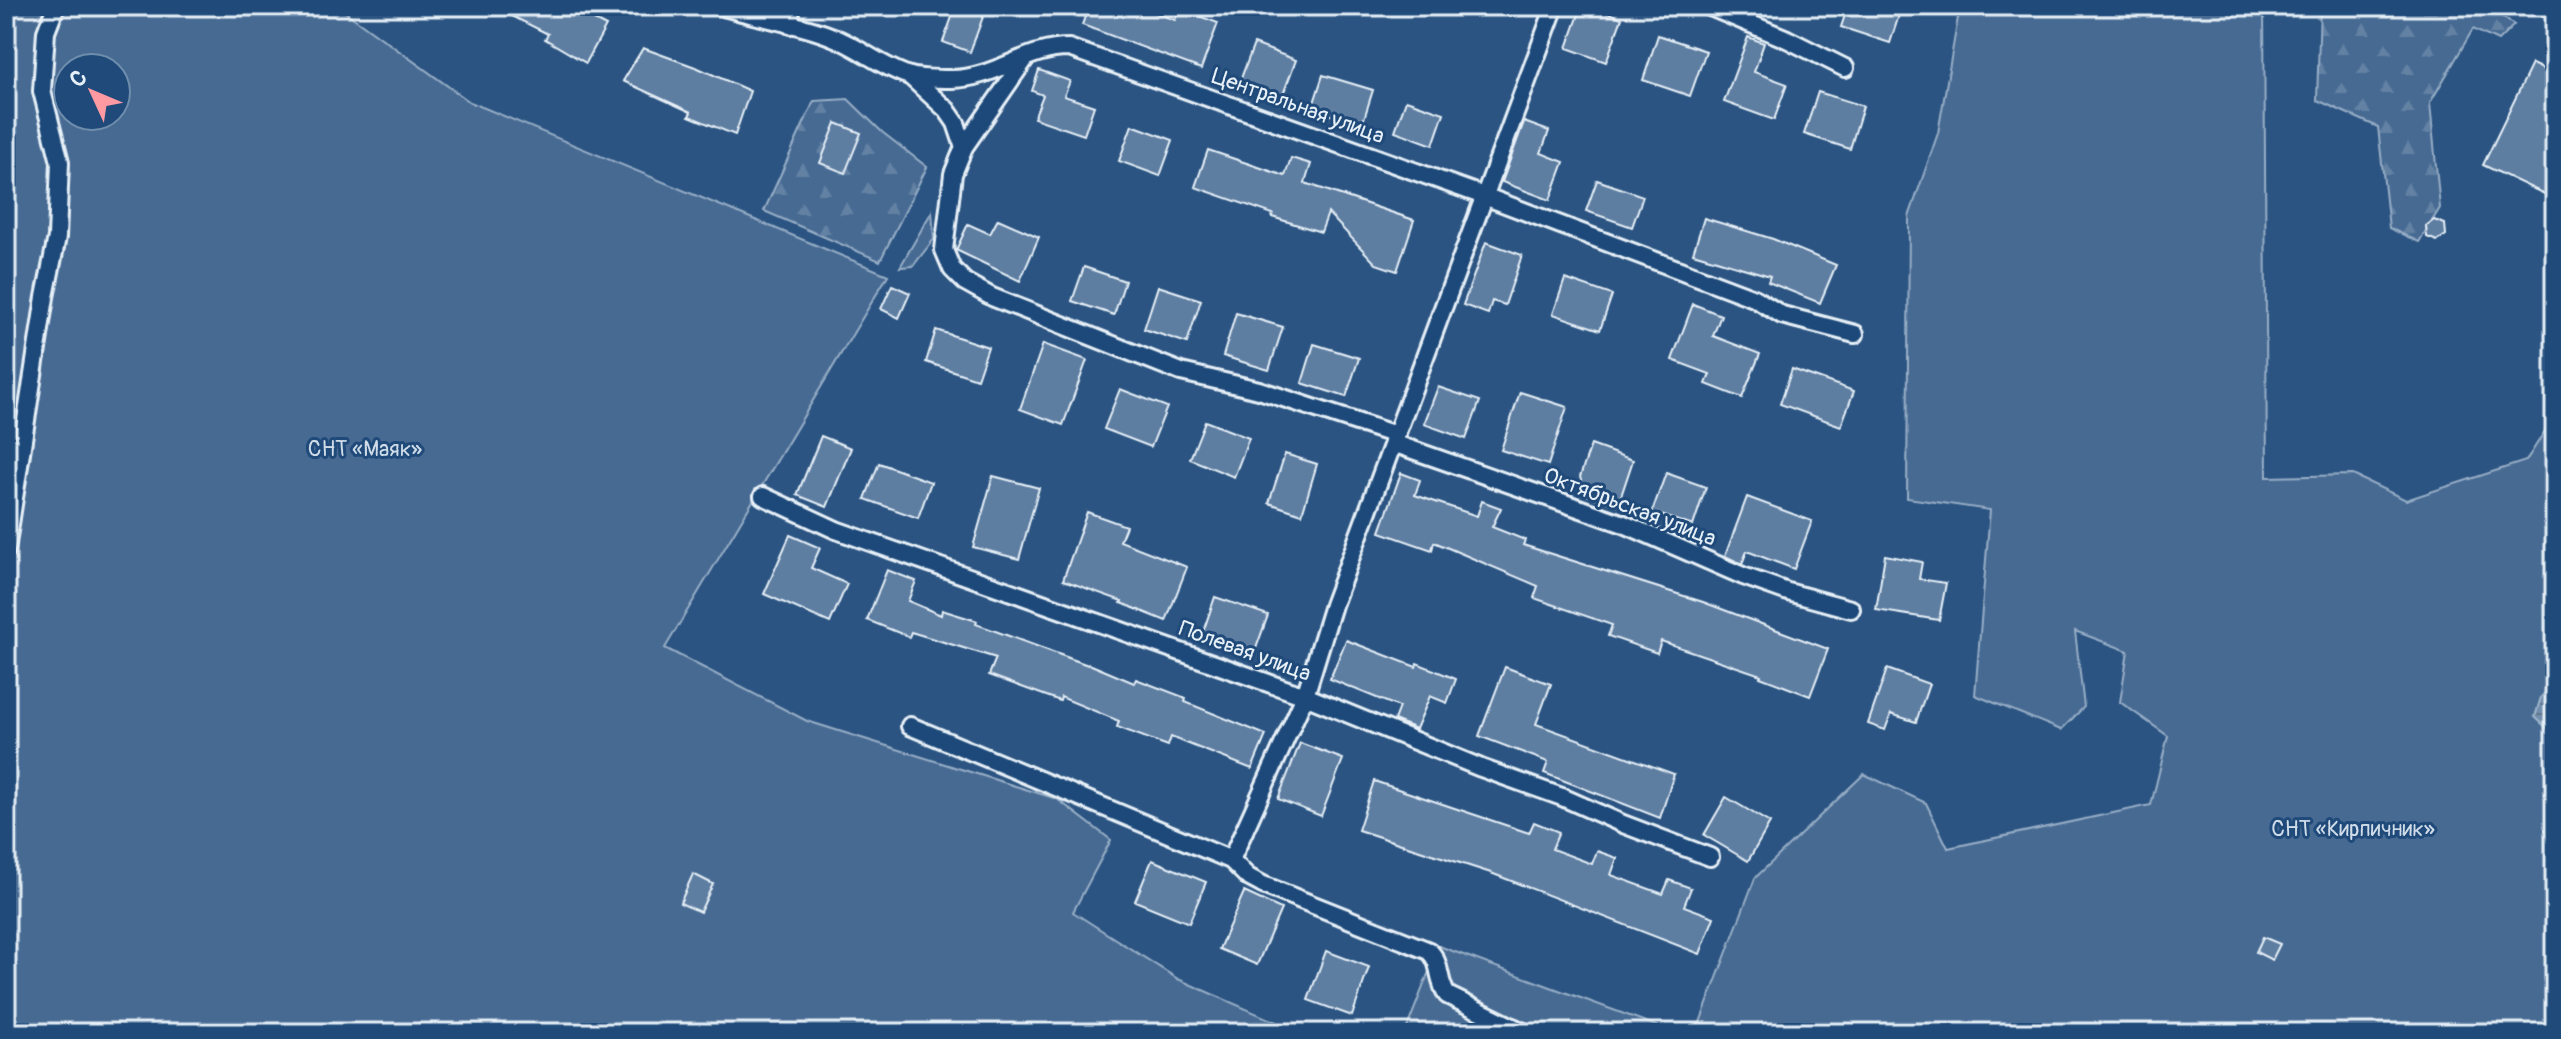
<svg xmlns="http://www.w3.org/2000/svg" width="2561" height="1039" font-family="Pangolin,sans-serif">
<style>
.forest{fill:url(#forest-firs);stroke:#98aec6;stroke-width:2}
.garden{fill:#476b93;stroke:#98aec6;stroke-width:2;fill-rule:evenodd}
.water{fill:url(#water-rules);stroke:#a0b6cb;stroke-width:2}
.building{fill:#5d7da1;stroke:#e8f1f8;stroke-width:2}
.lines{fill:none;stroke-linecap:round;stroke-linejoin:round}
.minor-casing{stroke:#e8f1f8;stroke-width:22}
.minor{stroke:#1f4a7a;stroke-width:16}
.labels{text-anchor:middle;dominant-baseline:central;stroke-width:6;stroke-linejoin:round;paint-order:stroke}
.street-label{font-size:22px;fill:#e8f1f8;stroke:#1f4a7a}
.park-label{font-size:22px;fill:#d0dde9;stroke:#1f4a7a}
</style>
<defs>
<pattern id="forest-firs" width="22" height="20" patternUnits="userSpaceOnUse" patternTransform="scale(2)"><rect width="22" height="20" fill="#476b93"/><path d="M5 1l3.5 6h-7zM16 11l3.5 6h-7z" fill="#6281a3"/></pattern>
<pattern id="water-rules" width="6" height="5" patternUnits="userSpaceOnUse" patternTransform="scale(2)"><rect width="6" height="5" fill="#708ead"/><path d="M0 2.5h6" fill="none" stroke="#61768a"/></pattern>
</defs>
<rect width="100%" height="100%" fill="#2b5482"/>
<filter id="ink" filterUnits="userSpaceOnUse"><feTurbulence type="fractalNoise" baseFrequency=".0125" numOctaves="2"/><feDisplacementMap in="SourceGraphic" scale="16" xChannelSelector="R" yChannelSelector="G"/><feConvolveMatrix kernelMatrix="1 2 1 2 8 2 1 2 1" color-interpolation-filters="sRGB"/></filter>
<g filter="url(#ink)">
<!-- forest -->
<g class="forest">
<path d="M2320,6H2385L2388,16L2409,6H2486L2514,25L2498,41L2473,29L2430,103L2440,208L2419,242L2389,228L2378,127L2317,100Z"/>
<path d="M848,99L882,132L927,167L880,261L764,211L814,101Z"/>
<path d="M932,211L934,239L913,266L900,267Z"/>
</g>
<!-- garden -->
<g class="garden">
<path d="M6,6H337L470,102L888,275L665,648L807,721L1057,799L1111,840L1073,912L1178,979L1301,1033H6ZM68,68H116V116H68Z"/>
<path d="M1960,6H2264L2267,477L2353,475L2406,500L2526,461L2555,415V1033H1696L1755,878L1864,774L1926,803L1948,848L2151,805L2168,736L2120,702L2128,651L2075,631L2084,707L2061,730L1975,695L1990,510L1907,498L1909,217L1938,133Z"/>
<path d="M1439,946L1676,1033H1405Z"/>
</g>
<!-- water -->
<path class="water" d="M2555,682V736L2535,717L2541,697Z"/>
<!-- building -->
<g class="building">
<path d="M492,6H567L606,26L586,63L545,39L548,34Z"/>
<path d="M956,6H987L970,52L943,42Z"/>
<path d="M1089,6H1136L1175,20L1180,9L1218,23L1201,69L1082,25Z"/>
<path d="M1582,6H1589L1622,18L1606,62L1567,48Z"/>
<path d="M1848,6H1902L1890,43L1841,27Z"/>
<path d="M1658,35L1706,51L1690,96L1643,80Z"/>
<path d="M1748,37L1764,43L1754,72L1787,84L1774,120L1724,102Z"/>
<path d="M1254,44L1296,60L1282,97L1240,81Z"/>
<path d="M643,48L698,68L750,91L735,135L689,116L691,112L623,81Z"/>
<path d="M2532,64L2555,75V199L2483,165Z"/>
<path d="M1039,70L1070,81L1064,96L1094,106L1084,135L1034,118L1043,95L1032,91Z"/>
<path d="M1323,75L1373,90L1362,125L1312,109Z"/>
<path d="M1818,92L1863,106L1850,149L1804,134Z"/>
<path d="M1406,100L1444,113L1433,145L1395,131Z"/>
<path d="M1524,122L1549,131L1541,153L1564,162L1550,200L1502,182Z"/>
<path d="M836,123L861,133L845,173L820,163Z"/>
<path d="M1132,125L1173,140L1160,176L1119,161Z"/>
<path d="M1208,150L1285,176L1291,158L1311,164L1305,183L1414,220L1397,271L1376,264L1328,213L1321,232L1272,217L1273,214L1195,187Z"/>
<path d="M1597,180L1643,196L1632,227L1586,211Z"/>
<path d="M1704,218L1773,239L1836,265L1820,303L1768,282L1770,276L1693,253Z"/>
<path d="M998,219L1039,237L1020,281L956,250L968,224L990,234Z"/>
<path d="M2434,220L2445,224L2446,235L2437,241L2427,237L2426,226Z"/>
<path d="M1486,242L1522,255L1505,305L1492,301L1488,314L1463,305Z"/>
<path d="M1084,267L1125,281L1114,315L1072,301Z"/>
<path d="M1565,279L1612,295L1600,330L1553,314Z"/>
<path d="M892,285L910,293L899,318L881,309Z"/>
<path d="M1158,286L1201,300L1187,343L1144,329Z"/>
<path d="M1693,304L1721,315L1713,336L1760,354L1742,398L1706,384L1710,374L1672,360Z"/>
<path d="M1236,313L1283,327L1269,370L1223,356Z"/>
<path d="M936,330L988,347L977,379L926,362Z"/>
<path d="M1043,344L1087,360L1063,425L1020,409Z"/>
<path d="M1314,344L1359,358L1346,397L1302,383Z"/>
<path d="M1792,369L1854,391L1841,426L1780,404Z"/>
<path d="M1438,387L1480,401L1466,439L1424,424Z"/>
<path d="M1120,389L1167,407L1151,447L1104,429Z"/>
<path d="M1520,392L1567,407L1548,465L1501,450Z"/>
<path d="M1205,421L1249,438L1234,477L1190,459Z"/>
<path d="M821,436L851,448L827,507L797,495Z"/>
<path d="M1591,445L1633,460L1618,505L1587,495L1580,477Z"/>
<path d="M1285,454L1317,464L1302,514L1269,503Z"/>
<path d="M879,463L931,482L918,518L865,499Z"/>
<path d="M1401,473L1420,480L1415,495L1477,516L1482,501L1501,508L1492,527L1525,540L1523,545L1703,602L1828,649L1810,696L1760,677L1761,675L1661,641L1657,653L1608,636L1612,625L1534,598L1538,586L1434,542L1432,550L1380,532Z"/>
<path d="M1666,473L1706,487L1693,526L1652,512Z"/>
<path d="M993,476L1039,488L1019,559L973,547Z"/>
<path d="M1747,497L1812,521L1794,569L1747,551L1742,564L1725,556Z"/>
<path d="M1087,512L1126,526L1120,541L1187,567L1166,621L1121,603L1122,601L1063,580Z"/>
<path d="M790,535L820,548L811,568L847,584L830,623L764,594Z"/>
<path d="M1885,555L1922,562L1919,579L1946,583L1939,620L1876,610Z"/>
<path d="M887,570L916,581L908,601L941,615L942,610L977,621L976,624L1088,665L1089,664L1134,683L1136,679L1186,698L1185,702L1266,735L1252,769L1171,737L1168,746L1117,727L1119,721L1061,697L1060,701L989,675L996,658L911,632L909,637L867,620Z"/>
<path d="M1215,597L1268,615L1254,654L1202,635Z"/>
<path d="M1346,640L1416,667L1417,663L1456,679L1447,703L1430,696L1416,729L1394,720L1399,707L1330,679Z"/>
<path d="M1505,667L1551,684L1536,724L1674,774L1660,818L1544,773L1548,762L1479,736Z"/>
<path d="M1887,669L1929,684L1916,722L1891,714L1885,730L1868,724Z"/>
<path d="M1300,743L1343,759L1321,816L1278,799Z"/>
<path d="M1374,781L1529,833L1534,822L1559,832L1552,849L1592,864L1597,851L1617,858L1611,875L1663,894L1669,880L1691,888L1684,906L1714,917L1700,954L1491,873L1358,830Z"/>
<path d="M1726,797L1770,823L1748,861L1704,835Z"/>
<path d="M1152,860L1206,882L1189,923L1135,901Z"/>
<path d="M693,874L713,884L700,912L680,903Z"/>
<path d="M1244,892L1281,909L1257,965L1219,949Z"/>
<path d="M2263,937L2280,944L2272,960L2256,952Z"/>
<path d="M1326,951L1369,967L1352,1016L1308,1000Z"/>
</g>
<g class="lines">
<!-- minor casing -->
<g class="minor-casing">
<g id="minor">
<path d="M721,6C757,18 800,23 833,37C859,47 883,68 910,76C921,79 940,79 952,79C996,78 1026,48 1069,48L1484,196L1754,298L1782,315L1855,334"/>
<path d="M1708,6L1787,39L1845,68"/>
<path d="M790,25L791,6"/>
<path d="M1025,59L964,147L953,174L944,250L952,269L965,282L992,297L1181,372L1259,390L1396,435"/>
<path d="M910,76L947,110L956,123L964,147"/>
<path d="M1393,443L1624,524L1743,576L1788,592L1851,609"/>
<path d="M763,496L836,530L1305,696L1481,768L1562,797L1623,824L1710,857"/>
<path d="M6,550L45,297L57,237L60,162L42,91L46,32L56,6"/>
<path d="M910,726L1231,860L1248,877L1263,885L1429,951C1442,963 1437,980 1447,995L1525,1033"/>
<path d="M1231,860L1305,696L1333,605L1555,6"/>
</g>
</g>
<!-- minor -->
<use href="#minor" class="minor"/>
</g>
</g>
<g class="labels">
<!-- street labels -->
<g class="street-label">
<text transform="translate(1298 106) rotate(20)">Центральная улица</text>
<text transform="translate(1630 507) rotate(21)">Октябрьская улица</text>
<text transform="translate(1245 651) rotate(20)">Полевая улица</text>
</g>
<!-- park labels -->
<g class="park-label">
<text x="365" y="449">СНТ «Маяк»</text>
<text x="2353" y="829">СНТ «Кирпичник»</text>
</g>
</g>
<!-- margin -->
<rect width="2561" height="1039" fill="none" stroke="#1f4a7a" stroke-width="32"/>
<rect x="16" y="16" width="2529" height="1007" fill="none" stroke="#e8f1f8" stroke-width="3" filter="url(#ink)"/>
<!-- north arrow -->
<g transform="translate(92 92) rotate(314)"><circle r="38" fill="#1f4a7a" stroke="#6f8dac" stroke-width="2"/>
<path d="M0-6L14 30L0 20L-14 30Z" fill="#ff9aa2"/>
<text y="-12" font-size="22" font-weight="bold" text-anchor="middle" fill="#e8f1f8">С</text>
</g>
</svg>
